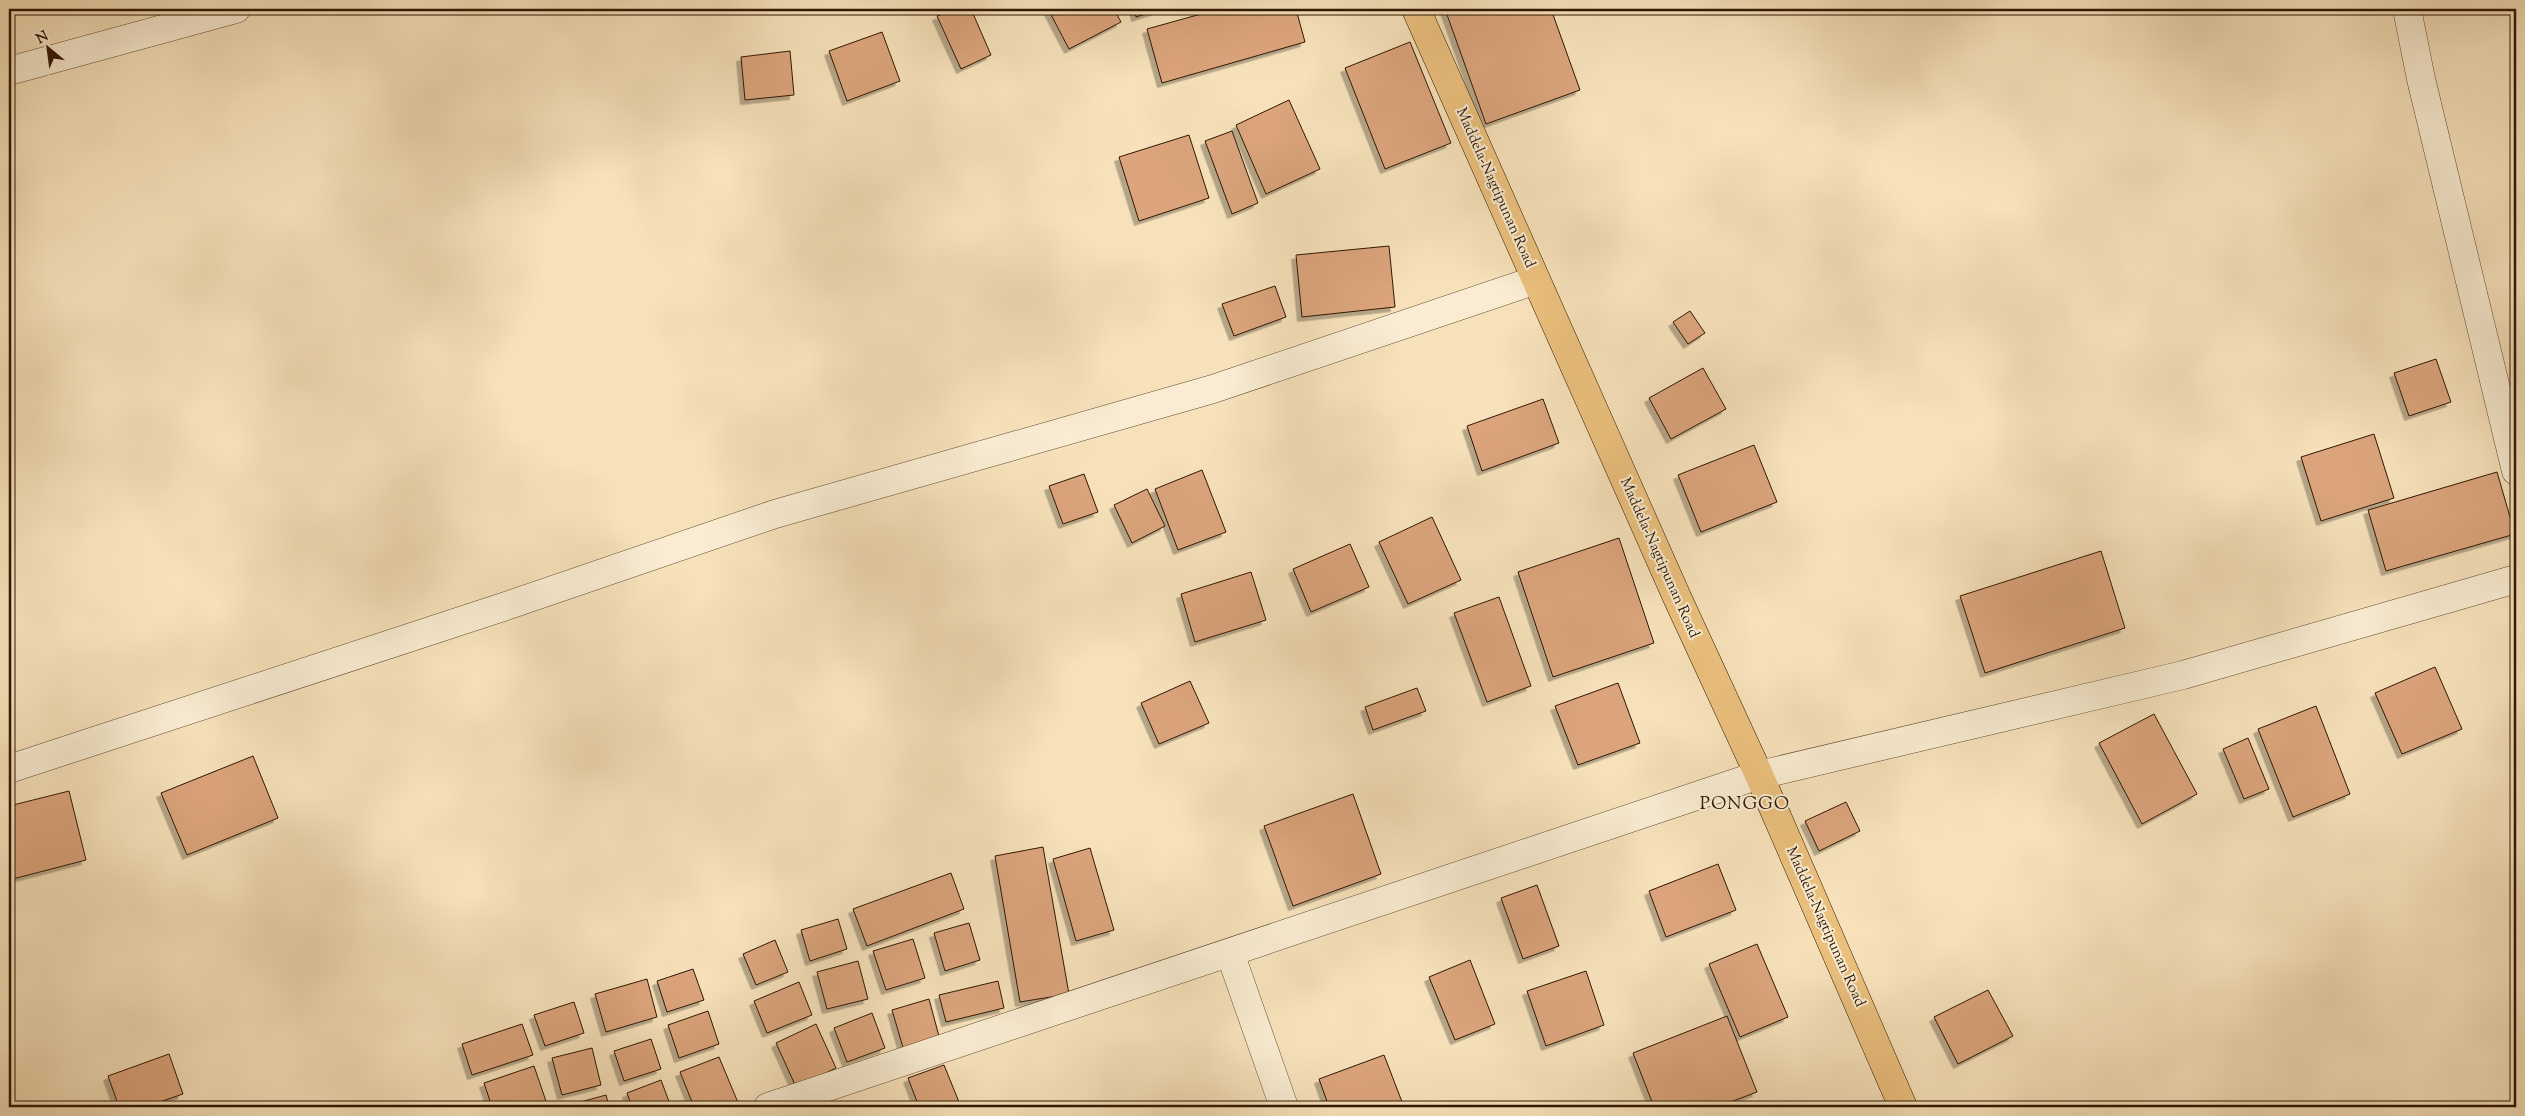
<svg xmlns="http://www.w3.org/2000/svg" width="2525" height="1116" font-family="'Sorts Mill Goudy',serif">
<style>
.building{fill:#dba47c;stroke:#2f1702;filter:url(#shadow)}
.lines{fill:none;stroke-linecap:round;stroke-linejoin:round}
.minor-casing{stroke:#614a30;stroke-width:29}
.major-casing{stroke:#2f1702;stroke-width:29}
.minor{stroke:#f9ecd2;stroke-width:28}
.major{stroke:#ebc07d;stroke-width:28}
.labels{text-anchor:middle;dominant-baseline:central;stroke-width:4;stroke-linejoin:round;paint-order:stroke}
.street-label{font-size:15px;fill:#2f1702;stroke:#f9ecd2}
.quarter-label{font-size:18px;letter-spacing:1px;fill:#2f1702;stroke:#f9ecd2}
</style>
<defs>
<filter id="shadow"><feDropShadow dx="-4.5" dy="4.5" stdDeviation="0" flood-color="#0004"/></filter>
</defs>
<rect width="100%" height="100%" fill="#f6e1ba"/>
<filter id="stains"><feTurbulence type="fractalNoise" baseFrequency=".004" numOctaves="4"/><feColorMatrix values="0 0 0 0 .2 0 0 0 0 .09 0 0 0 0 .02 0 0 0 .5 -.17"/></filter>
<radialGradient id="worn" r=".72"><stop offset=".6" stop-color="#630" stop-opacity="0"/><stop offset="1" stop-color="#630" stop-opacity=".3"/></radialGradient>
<!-- building -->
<g class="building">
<path d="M955,9H971L991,55L961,69L937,16Z"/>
<path d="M1048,9H1114L1121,22L1069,49Z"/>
<path d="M1134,9H1161L1136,17Z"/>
<path d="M1219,9H1296L1305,42L1162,83L1147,29Z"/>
<path d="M1445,9H1551L1580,90L1486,124Z"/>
<path d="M882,32L900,81L847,101L829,51Z"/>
<path d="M1410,42L1451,143L1385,169L1345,68Z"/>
<path d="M790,51L794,95L745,100L741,57Z"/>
<path d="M1289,100L1320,169L1266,194L1236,125Z"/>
<path d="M1232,131L1258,203L1232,214L1205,141Z"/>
<path d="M1189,135L1209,198L1139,221L1119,157Z"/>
<path d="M1389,246L1395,307L1302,317L1296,255Z"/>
<path d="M1275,286L1286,317L1234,336L1222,304Z"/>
<path d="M1690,311L1705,333L1688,344L1673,322Z"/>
<path d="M2436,359L2451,402L2409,416L2394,373Z"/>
<path d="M1703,368L1726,409L1671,439L1649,398Z"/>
<path d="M1543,399L1559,443L1482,471L1467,426Z"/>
<path d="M2374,434L2394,498L2321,521L2301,457Z"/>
<path d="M1754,445L1777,502L1701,532L1678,475Z"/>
<path d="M1202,470L1226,532L1178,550L1155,489Z"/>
<path d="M2497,472L2515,534L2386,571L2368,510Z"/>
<path d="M1084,474L1098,512L1063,524L1049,486Z"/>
<path d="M1147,489L1165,526L1132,543L1114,505Z"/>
<path d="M1432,517L1461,580L1408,604L1379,542Z"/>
<path d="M1619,538L1654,643L1553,677L1518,572Z"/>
<path d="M1350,544L1369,587L1311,612L1293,569Z"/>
<path d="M2101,551L2125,628L1985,673L1960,596Z"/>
<path d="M1251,572L1266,620L1195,642L1181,594Z"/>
<path d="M1499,597L1531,686L1487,702L1454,613Z"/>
<path d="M2435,667L2462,729L2402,754L2375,693Z"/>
<path d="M1190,681L1209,723L1159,744L1141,703Z"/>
<path d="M1618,683L1640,743L1578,765L1555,706Z"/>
<path d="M1417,688L1426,711L1373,730L1365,707Z"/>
<path d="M2316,706L2350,794L2293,817L2258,729Z"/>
<path d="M2154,714L2197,794L2142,824L2099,743Z"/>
<path d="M2248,738L2269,789L2244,799L2223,749Z"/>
<path d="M253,756L278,818L187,855L161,793Z"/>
<path d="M69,791L86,860L9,880V806Z"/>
<path d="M1353,794L1381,874L1293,906L1264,826Z"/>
<path d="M1846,802L1860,831L1819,851L1805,821Z"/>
<path d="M1043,847L1069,994L1020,1002L995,856Z"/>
<path d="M1090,848L1114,930L1076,941L1053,859Z"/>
<path d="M1718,864L1736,910L1666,937L1649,891Z"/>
<path d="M951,873L964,909L867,946L853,909Z"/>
<path d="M1537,885L1559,946L1523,959L1501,898Z"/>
<path d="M838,919L847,949L810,961L801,930Z"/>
<path d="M969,923L980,960L945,971L934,933Z"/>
<path d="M913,939L925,978L886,990L873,951Z"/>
<path d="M775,940L788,972L756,985L743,954Z"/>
<path d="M1757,944L1788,1017L1740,1037L1709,964Z"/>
<path d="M1470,960L1495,1024L1455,1040L1429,977Z"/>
<path d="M858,961L868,999L827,1009L817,972Z"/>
<path d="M693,969L704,1000L667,1012L657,981Z"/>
<path d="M1586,971L1604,1025L1546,1046L1527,991Z"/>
<path d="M647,979L657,1017L606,1032L595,994Z"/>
<path d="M998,981L1004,1008L946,1022L939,995Z"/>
<path d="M799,982L812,1015L767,1033L754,1001Z"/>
<path d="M1988,990L2013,1036L1958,1064L1934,1017Z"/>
<path d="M929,999L940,1040L904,1051L892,1010Z"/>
<path d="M574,1002L584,1033L545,1046L534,1015Z"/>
<path d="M708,1011L719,1044L679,1058L668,1025Z"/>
<path d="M872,1013L885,1048L847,1062L834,1028Z"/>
<path d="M1727,1016L1757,1092L1717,1107H1654L1633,1053Z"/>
<path d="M522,1024L533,1055L472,1075L462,1044Z"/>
<path d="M816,1024L836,1068L796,1087L776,1043Z"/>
<path d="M651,1039L661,1069L624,1081L614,1051Z"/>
<path d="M592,1048L601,1085L562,1095L552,1058Z"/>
<path d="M169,1054L183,1094L145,1107H119L108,1076Z"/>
<path d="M1384,1055L1404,1107H1329L1319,1079Z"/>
<path d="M719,1057L739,1105L733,1107H694L680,1072Z"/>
<path d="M944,1065L961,1107H919L908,1078Z"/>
<path d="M534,1066L548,1107H492L484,1083Z"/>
<path d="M661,1080L671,1107H632L627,1093Z"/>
<path d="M606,1095L609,1107H562Z"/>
</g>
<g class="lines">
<!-- minor casing -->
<g class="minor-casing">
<g id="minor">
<path d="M2407,9L2421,79L2516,471"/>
<path d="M9,71L236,9"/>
<path d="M9,769L509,605L775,514L1213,389L1536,280"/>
<path d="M1230,953L1284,1107"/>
<path d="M768,1107L1759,775L2183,675L2516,579"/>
</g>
</g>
<!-- major casing -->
<g class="major-casing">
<path id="major" d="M1416,9L1676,595L1759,775L1903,1107"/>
</g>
<!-- minor -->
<use href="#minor" class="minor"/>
<!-- major -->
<use href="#major" class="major"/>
</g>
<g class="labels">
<!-- street labels -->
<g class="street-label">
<text transform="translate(1495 188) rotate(66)">Maddela-Nagtipunan Road</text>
<text transform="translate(1659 558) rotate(66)">Maddela-Nagtipunan Road</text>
<text transform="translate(1825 927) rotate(66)">Maddela-Nagtipunan Road</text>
</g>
<!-- quarter labels -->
<g class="quarter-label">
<text x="1745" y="805">PONGGO</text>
</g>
</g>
<!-- margin -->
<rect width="2525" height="1116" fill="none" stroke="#f6e1ba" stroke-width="30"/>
<rect x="10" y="10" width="2505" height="1096" fill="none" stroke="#2f1702" stroke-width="2.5"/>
<rect x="15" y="15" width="2495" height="1086" fill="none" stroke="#2f1702"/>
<!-- north arrow -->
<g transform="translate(48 48) rotate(331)" stroke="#f9ecd2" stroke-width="4" paint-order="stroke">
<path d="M0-4L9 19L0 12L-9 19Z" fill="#2f1702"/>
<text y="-8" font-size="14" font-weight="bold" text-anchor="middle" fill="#2f1702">N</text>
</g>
<rect width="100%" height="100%" filter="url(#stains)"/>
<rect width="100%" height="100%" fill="url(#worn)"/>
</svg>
